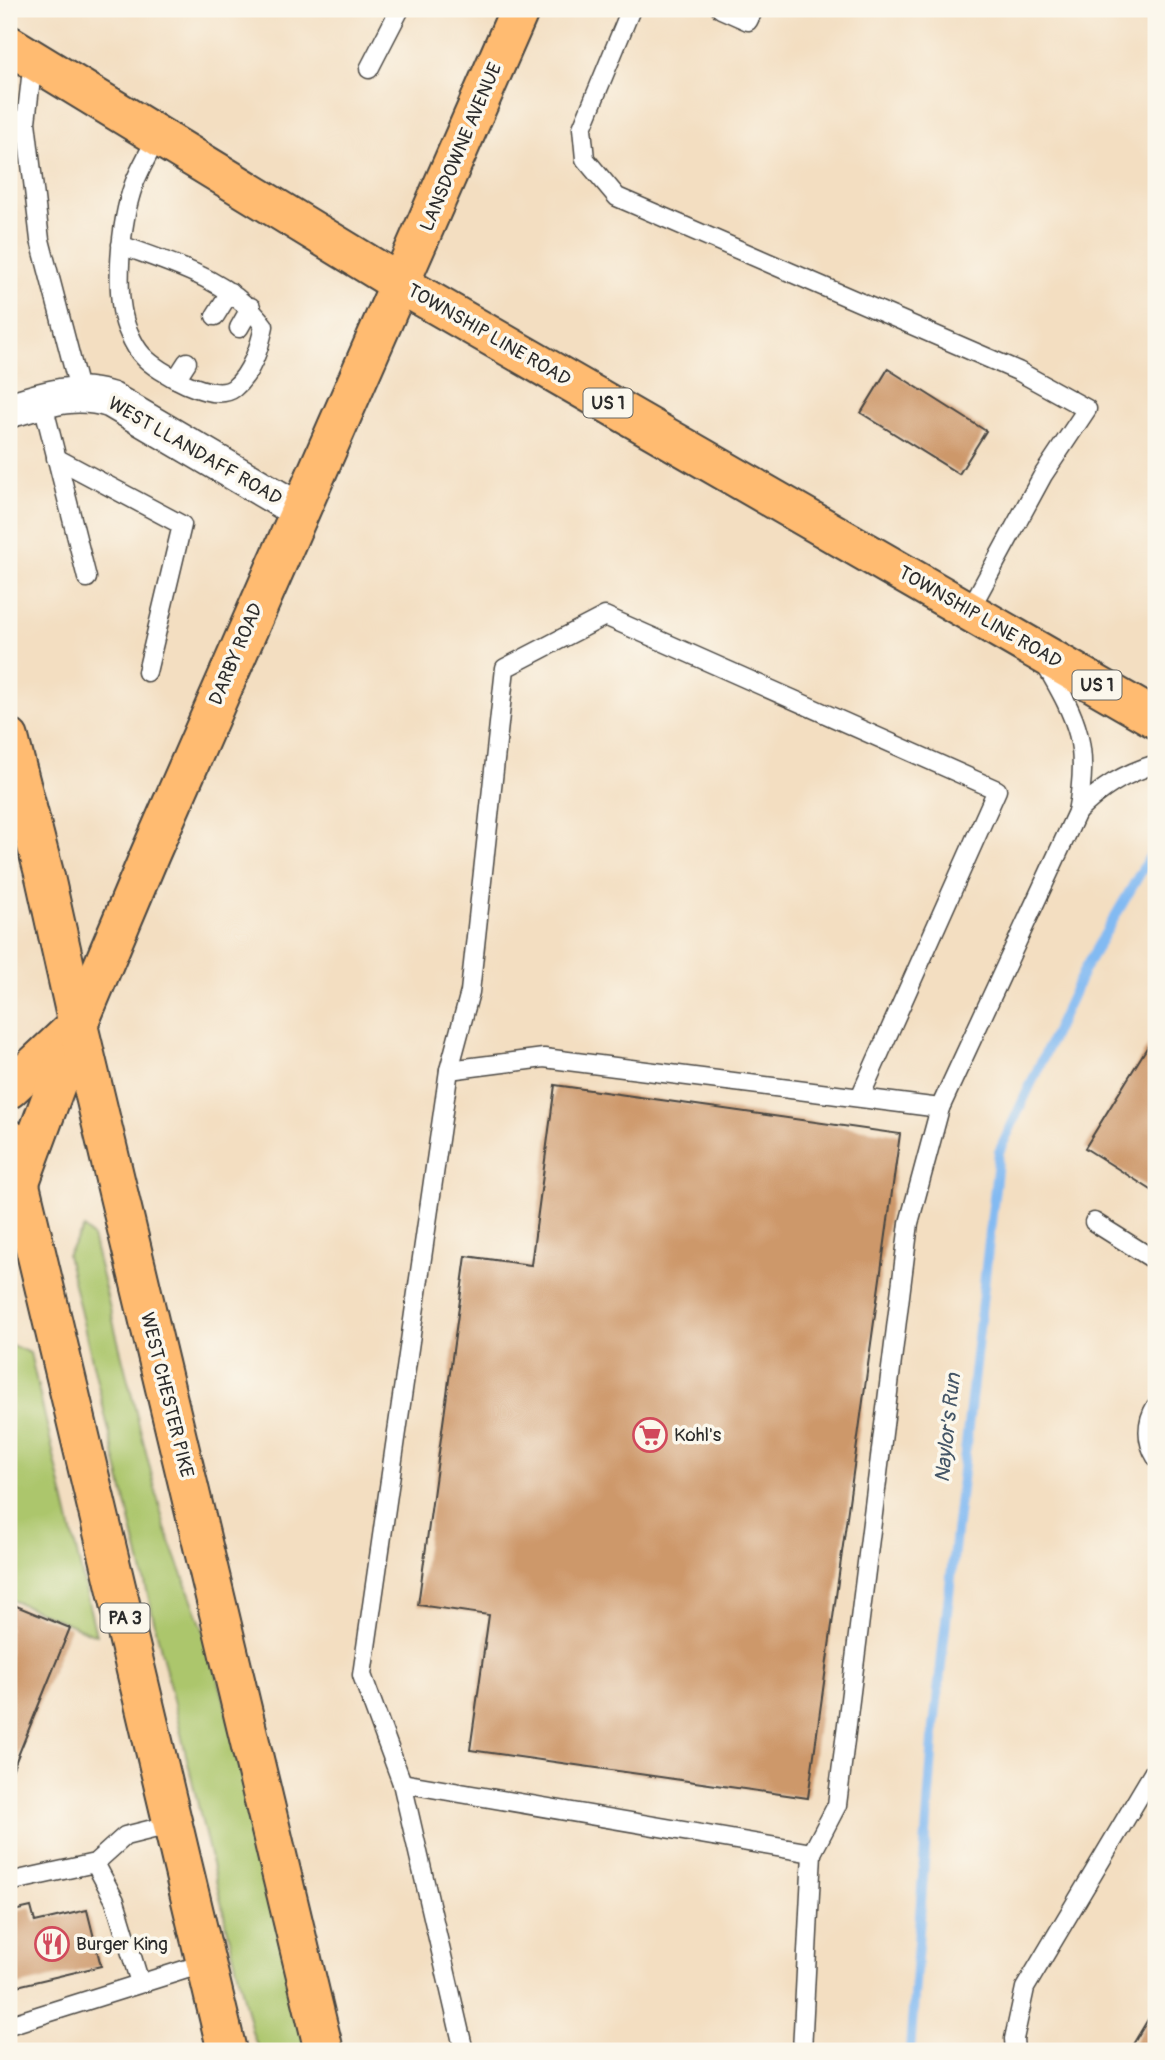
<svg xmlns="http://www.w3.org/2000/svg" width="1165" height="2060" font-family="Pangolin,sans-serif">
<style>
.green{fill:#acc66c;stroke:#6c784c;stroke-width:2}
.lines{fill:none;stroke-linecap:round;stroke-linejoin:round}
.stream{stroke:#82baf2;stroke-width:10}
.building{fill:#cd986b}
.service-casing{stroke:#494642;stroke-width:21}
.minor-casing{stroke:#494642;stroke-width:38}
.primary-casing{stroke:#494642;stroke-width:42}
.trunk-casing{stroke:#494642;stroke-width:42}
.service{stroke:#fff;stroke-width:18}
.minor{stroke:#fff;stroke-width:35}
.primary{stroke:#ffbb71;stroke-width:38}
.trunk{stroke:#ffbb71;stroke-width:38}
.labels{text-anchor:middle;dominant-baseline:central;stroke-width:7;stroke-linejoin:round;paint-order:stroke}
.shield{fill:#fbf7ec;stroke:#696865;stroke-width:2}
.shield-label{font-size:18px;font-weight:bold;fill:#2b2b2b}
.street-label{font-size:19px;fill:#2b2b2b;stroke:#fbf7ec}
.poi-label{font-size:19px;fill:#2b2b2b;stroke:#fbf7ec;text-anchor:start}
.water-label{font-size:21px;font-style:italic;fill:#455667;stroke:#fbf7ec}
</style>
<rect width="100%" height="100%" fill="#fbf7ec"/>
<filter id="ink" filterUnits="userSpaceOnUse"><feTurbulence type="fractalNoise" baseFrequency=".0143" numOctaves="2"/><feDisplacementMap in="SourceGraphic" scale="14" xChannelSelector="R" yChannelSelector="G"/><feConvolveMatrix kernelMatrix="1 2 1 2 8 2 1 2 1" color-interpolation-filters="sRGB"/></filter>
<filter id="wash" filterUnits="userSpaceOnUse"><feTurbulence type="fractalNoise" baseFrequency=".00686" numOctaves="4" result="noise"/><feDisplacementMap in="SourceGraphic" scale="28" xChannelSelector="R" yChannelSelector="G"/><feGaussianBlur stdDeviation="1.57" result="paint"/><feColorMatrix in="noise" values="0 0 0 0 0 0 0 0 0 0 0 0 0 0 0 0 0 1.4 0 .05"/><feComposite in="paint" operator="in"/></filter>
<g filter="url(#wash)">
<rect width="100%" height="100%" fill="#f3dec1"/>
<!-- green -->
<g class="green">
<path d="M84,1228L92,1237L165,1528L203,1629L223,1695L308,2051H259L252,2032L67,1255Z"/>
<path d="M9,1344L30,1353L96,1635L9,1599Z"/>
</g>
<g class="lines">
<!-- stream -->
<path class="stream" d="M910,2051L934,1727L999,1152L1085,968L1156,846"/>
</g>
<g id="blocks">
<!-- building -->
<g class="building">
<path d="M888,369L986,431L959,474L861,413Z"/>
<path d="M1156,1033V1193L1085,1148Z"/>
<path d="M555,1085L900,1134L808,1798L470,1750L489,1615L418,1605L466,1256L531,1265Z"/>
<path d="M9,1603L70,1628L9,1778Z"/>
<path d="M31,1907L35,1922L87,1910L101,1966L9,1988V1912Z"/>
<path d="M1156,2006V2051H1129Z"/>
</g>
</g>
</g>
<g filter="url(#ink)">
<use href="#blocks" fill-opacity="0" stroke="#494642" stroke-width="2"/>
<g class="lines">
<!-- service casing -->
<g class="service-casing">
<g id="service">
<path d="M631,9L582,128L585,159L617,197L1018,371L1087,409L1043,475L969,611"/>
<path d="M721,9L748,21L754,9"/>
<path d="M33,60L26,122L40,240L80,393"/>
<path d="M369,69L400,9"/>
<path d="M121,245C172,264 232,280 264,326C260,346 251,374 234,388C214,404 157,372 143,356C137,350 132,340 129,333C112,298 121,220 134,184C140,168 150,152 157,136"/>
<path d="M215,316L230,292"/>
<path d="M239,328L251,307"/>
<path d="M176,379L187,362"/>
<path d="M42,400L87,578"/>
<path d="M56,458L182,525L147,672"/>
<path d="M1077,812C1101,788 1123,774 1156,764"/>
<path d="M449,1070L544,1058L940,1108"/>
<path d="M1094,1222L1156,1261"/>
<path d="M1156,1406C1146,1422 1146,1441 1156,1457"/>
<path d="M402,1783L812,1853"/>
<path d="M95,1863L115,1901L140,1983"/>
<path d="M9,1882L95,1863L125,1836L173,1824"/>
<path d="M9,2025L206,1963"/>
<path d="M464,2051L402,1783L362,1675L449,1070L470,992L505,668L605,616L997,790L860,1097"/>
<path d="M802,2051L812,1853L837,1805L909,1223L940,1108L1077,812C1090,745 1078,721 1045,664"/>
<path d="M1015,2051L1014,2039L1025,1988L1156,1768"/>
</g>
</g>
<!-- minor casing -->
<g class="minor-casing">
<path id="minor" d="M9,410C44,400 74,388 111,400L298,510"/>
</g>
<!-- primary casing -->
<g class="primary-casing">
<g id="primary">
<path d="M9,1089L73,1029"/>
<path d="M13,1201L78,1025L150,854L520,9"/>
</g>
</g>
<!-- trunk casing -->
<g class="trunk-casing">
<g id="trunk">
<path d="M9,45L402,285L1156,719"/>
<path d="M9,738L45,877L78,1025L324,2051"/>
<path d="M9,1139L227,2051"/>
</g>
</g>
<!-- service -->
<use href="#service" class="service"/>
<!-- minor -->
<use href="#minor" class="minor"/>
<!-- primary -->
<use href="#primary" class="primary"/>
<!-- trunk -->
<use href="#trunk" class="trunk"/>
</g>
</g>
<!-- icons -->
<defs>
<g id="supermarket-ring" transform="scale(1.75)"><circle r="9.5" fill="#fbf7ec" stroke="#d1495b" stroke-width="1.5"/><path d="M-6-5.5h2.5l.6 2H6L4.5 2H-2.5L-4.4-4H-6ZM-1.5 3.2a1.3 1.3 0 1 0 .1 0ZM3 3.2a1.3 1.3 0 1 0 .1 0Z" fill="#d1495b"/></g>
<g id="restaurant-ring" transform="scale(1.75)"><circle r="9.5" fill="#fbf7ec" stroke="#d1495b" stroke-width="1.5"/><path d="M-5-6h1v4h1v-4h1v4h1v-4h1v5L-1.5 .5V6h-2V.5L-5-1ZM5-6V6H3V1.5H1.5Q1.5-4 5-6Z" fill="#d1495b"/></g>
</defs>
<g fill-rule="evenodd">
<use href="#supermarket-ring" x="650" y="1435"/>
<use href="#restaurant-ring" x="52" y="1944"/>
</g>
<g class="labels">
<!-- shield labels -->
<g class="shield">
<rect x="583.5" y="388.5" width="49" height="29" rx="5"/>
<rect x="1072.5" y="670.5" width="49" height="29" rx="5"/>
<rect x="100.5" y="1603.5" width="49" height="29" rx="5"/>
</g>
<g class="shield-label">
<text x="608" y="403">US 1</text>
<text x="1097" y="685">US 1</text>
<text x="125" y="1618">PA 3</text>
</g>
<!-- street labels -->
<g class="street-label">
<text transform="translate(461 147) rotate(-67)">LANSDOWNE AVENUE</text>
<text transform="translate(489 335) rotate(30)">TOWNSHIP LINE ROAD</text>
<text transform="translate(195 451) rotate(30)">WEST LLANDAFF ROAD</text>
<text transform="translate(980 617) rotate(30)">TOWNSHIP LINE ROAD</text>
<text transform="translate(236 654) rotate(-67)">DARBY ROAD</text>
<text transform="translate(167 1395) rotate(76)">WEST CHESTER PIKE</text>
</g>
<!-- poi labels -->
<g class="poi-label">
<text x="674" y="1435">Kohl's</text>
<text x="76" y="1944">Burger King</text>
</g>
<!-- water labels -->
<g class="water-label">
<text transform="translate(948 1428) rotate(-84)">Naylor's Run</text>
</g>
</g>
<!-- margin -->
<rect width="1165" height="2060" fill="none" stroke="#fbf7ec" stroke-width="35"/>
</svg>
